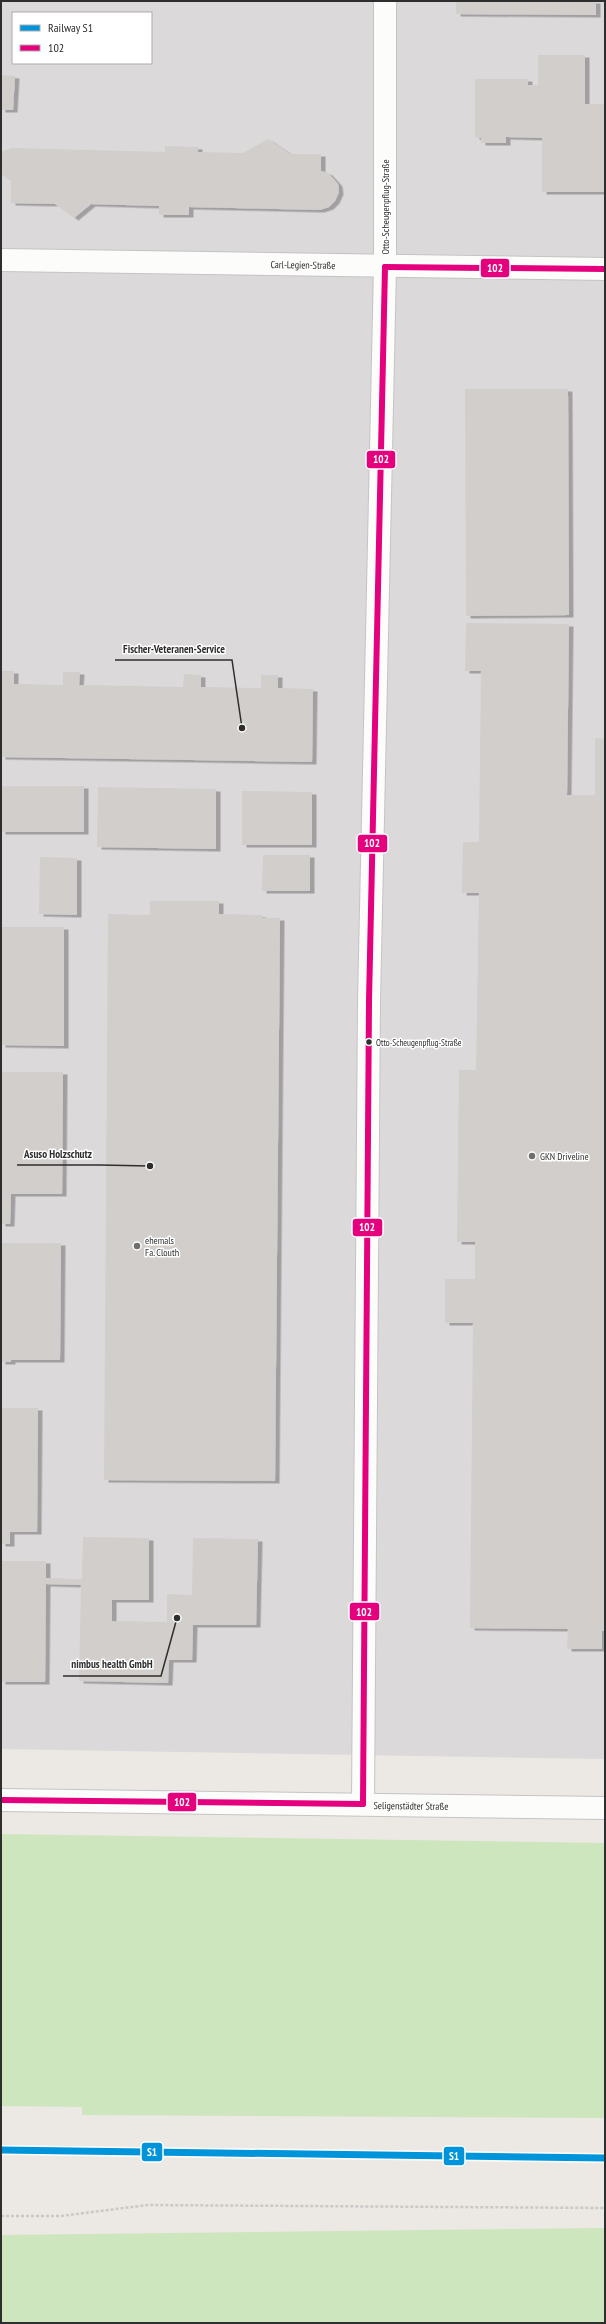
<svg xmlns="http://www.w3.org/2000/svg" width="606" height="2324" viewBox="0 0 606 2324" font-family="'PT Sans Narrow',sans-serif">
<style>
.industrial{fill:#dcd9db;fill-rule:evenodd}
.green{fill:#cee6be}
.building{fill:#d1cecb;filter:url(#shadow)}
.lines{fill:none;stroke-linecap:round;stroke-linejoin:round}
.minor-casing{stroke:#c5c4c5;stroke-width:24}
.tertiary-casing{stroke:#c5c4c5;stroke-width:24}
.path{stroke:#c9c9c8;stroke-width:2.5;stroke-dasharray:3 2;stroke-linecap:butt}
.minor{stroke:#fcfcfb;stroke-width:22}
.tertiary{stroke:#fcfcfb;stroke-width:22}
.bus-1-casing{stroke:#fff;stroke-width:9}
.bus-1{stroke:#e5007d;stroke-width:6}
.rail-1-casing{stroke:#fff;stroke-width:10}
.rail-1{stroke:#0095da;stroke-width:7}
.bus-dot{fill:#2e2e2e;stroke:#fff;stroke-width:1.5}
.poi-dot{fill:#706f6e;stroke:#fff;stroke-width:1.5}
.labels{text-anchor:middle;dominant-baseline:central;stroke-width:3;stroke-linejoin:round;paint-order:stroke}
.bus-label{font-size:9px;fill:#2e2e2e;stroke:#fff;text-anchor:start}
.street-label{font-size:10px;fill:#2e2e2e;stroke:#fff}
.poi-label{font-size:10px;fill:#2e2e2e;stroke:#fff;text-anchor:start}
.leader{fill:none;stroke:#2e2e2e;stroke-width:1.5}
.callout-dot{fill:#2e2e2e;stroke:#fff;stroke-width:1.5}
.callout-label{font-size:11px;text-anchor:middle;font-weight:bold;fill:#2e2e2e;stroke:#fff;stroke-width:3;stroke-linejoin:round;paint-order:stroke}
.line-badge{stroke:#fff;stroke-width:1.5}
.badge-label{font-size:11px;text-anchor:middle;font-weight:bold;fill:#fff}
</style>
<defs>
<filter id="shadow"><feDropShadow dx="4.5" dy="2.5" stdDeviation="0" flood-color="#0004"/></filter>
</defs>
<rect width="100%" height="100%" fill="#ece8e4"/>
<path class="industrial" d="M1 1H605V1759L1 1749ZM13 13H151V63H13Z"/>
<g class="green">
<path d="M1 1834 605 1843V2118L82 2115V2107L1 2106Z"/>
<path d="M605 2228V2323H1V2235Z"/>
</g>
<g class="building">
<path d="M456 1H596V15L456 14Z"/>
<path d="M538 55H585V104H605V192H542V138L506 137V143H481V138L475 137V79H528V85H538Z"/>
<path d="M1 75 15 76 13 110H1Z"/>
<path d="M268 139 290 154H321V171L328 173 338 184 339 192 335 201 329 207 320 210 189 207V215H159V206L91 204 74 218 55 204 11 203V180L1 174V152L12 148 165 152V146L198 147V152L243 153Z"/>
<path d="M465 389H568L569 615 466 616Z"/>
<path d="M466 623 569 624 567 795H595V738L605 739V1631H602V1649H567L568 1629 470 1628 473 1323H445V1279H475V1242H457L459 1070H476L479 893H462L463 842H479L481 671H465Z"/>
<path d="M1 671H14V684L63 685V672H80L79 685 183 687 184 674 201 675V687L261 688V675H278V688L313 689 312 762 1 757Z"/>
<rect x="1" y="786" width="83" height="46"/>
<path d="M98 787 216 789V849L97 847Z"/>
<path d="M242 791 312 792V845H242Z"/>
<path d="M263 855H310V891H262Z"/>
<path d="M40 857 77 858V915L39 914Z"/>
<path d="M150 901H219V914L262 915V918H280L275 1481 104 1480 108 914 150 915Z"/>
<path d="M1 927H64V1046L1 1045Z"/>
<path d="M1 1072H63L62 1194H11L10 1224H1Z"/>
<path d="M1 1243H61L60 1360H11V1362H1Z"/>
<path d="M1 1408H38L37 1532H10V1544H1Z"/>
<path d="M83 1537 149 1538V1600H112V1621L167 1622V1594L192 1595 193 1538 258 1539 256 1625H193L192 1660H169L168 1683 79 1681 81 1585 46 1584 45 1682H1V1561H46V1578L82 1579Z"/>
</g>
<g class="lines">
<g class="minor-casing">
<g id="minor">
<path id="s1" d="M1 260 605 269"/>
<path d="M363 1804 369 1001 385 267V1"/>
</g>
</g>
<g class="tertiary-casing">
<g id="tertiary">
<path id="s2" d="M1 1800 605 1808"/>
</g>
</g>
<path class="path" d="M1 2216H61L148 2205 605 2208"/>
<use href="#minor" class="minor"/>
<use href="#tertiary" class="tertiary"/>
<g class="bus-1-casing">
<g id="bus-1">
<path d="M385 267 605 269"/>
<path d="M1 1800 363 1804"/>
<path d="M363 1804 369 1001 385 267"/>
</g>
</g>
<use href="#bus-1" class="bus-1"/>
<g class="rail-1-casing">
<path id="rail-1" d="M1 2150 605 2158"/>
</g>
<use href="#rail-1" class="rail-1"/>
</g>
<circle class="bus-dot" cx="369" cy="1042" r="3.5"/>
<g class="poi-dot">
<circle cx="532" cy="1156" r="4"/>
<circle cx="137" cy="1246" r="4"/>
</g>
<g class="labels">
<g class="bus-label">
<text x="376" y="1042">Otto-Scheugenpflug-Straße</text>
</g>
<g class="street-label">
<text transform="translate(385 207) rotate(-90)">Otto-Scheugenpflug-Straße</text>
<text stroke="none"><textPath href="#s1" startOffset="302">Carl-Legien-Straße</textPath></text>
<text stroke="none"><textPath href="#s2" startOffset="410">Seligenstädter Straße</textPath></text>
</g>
<g class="poi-label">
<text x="540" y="1156">GKN Driveline</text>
<text x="145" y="1240">ehemals<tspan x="145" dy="12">Fa. Clouth</tspan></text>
</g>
</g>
<path class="leader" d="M242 728L232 660H115M150 1166L100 1165H17M177 1618L161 1676H63"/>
<g class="callout-dot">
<circle cx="242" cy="728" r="4"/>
<circle cx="150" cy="1166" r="4"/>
<circle cx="177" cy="1618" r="4"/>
</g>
<g class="callout-label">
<text x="174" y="653">Fischer-Veteranen-Service</text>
<text x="58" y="1158">Asuso Holzschutz</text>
<text x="112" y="1668">nimbus health GmbH</text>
</g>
<g class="line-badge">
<rect x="480" y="258" width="30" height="20" rx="4" fill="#e5007d"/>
<rect x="366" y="450" width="30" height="19" rx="4" fill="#e5007d"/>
<rect x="357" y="834" width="31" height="19" rx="4" fill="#e5007d"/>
<rect x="352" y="1218" width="31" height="19" rx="4" fill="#e5007d"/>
<rect x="349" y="1602" width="31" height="19" rx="4" fill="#e5007d"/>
<rect x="167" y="1792" width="30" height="20" rx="4" fill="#e5007d"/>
<rect x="141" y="2142" width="22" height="20" rx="4" fill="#0095da"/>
<rect x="443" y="2146" width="22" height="20" rx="4" fill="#0095da"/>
</g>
<g class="badge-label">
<text x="495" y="272">102</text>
<text x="381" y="463">102</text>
<text x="372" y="847">102</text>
<text x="367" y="1231">102</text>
<text x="364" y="1616">102</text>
<text x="182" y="1806">102</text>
<text x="152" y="2156">S1</text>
<text x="454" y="2160">S1</text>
</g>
<rect width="606" height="2324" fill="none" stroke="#2e2e2e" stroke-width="4"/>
<rect x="12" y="12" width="140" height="52" fill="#ffffff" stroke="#ababab"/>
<rect x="20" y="25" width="20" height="6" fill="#0095da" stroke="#ababab"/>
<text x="48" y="32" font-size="12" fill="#2e2e2e">Railway S1</text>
<rect x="20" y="45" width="20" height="6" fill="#e5007d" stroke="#ababab"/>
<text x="48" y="52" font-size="12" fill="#2e2e2e">102</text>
</svg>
